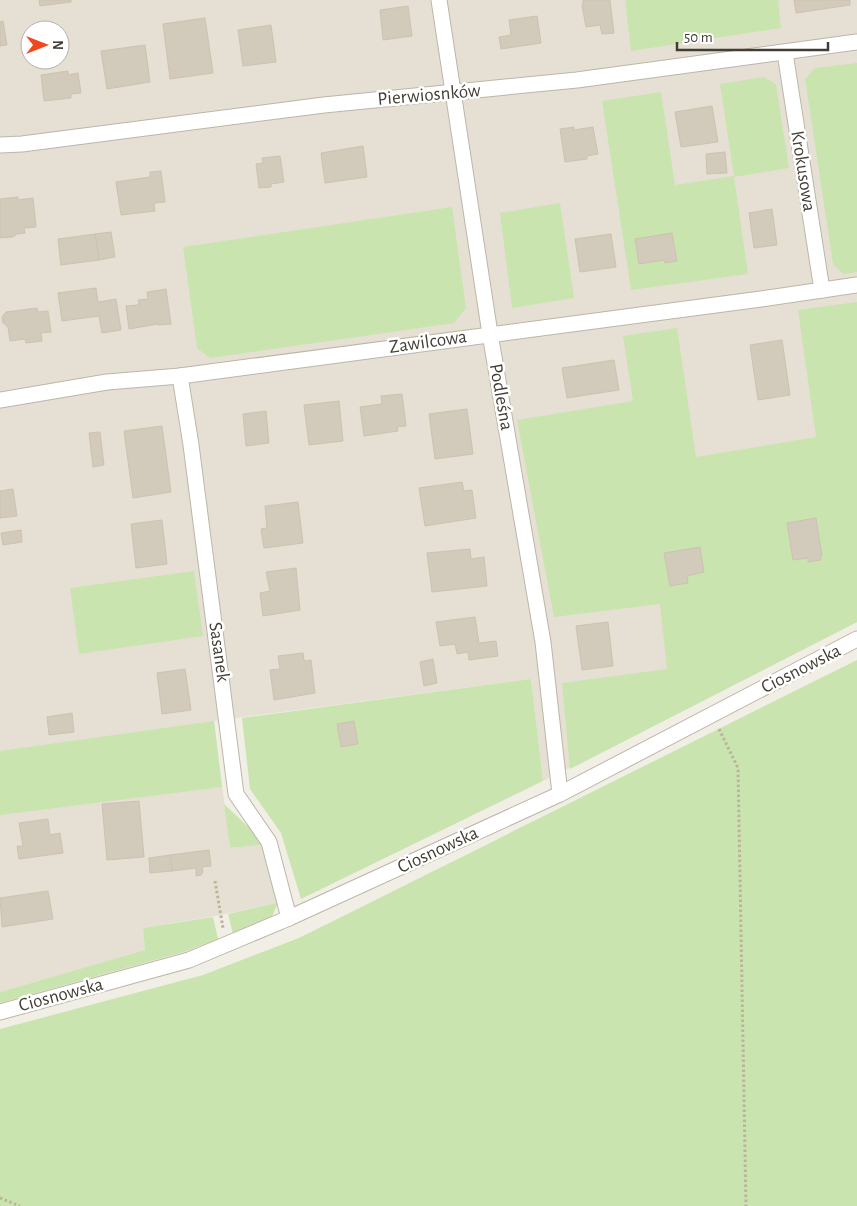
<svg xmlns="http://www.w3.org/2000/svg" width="857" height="1206" viewBox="0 0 857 1206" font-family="'Alegreya Sans',sans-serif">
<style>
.residential{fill:#e5e0d3;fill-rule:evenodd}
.green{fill:#cae4af}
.building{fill:#d2cabb;stroke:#cdc2ae}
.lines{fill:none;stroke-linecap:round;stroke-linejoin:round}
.minor-casing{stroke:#bcb6a8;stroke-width:17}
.path{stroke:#bdb29a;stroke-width:3;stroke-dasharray:2.5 2.5;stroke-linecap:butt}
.minor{stroke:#fff;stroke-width:15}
.labels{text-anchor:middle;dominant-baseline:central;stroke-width:5;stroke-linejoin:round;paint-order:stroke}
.street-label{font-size:19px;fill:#433e35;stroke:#fff}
</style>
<rect width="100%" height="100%" fill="#f1eee5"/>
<path class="residential" d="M0 0H857V622L543 781 531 679 214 721 230 848 261 845 276 903 221 915 143 928 145 950 0 992ZM30 30H60V60H30Z"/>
<g class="green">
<path d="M625 0H778L781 28 631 51Z"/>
<path d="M857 63V272L843 274 833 264 805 79 815 68Z"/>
<path d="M764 77 776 84 789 168 734 177 748 274 631 290 602 101 661 92 675 185 734 176 720 84Z"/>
<path d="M560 203 574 298 512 308 500 213Z"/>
<path d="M452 207 466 308 454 323 210 358 197 348 183 247Z"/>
<path d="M857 302V622L570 769 562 683 667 669 660 604 554 617 517 420 633 401 623 336 677 328 696 457 816 437 798 310Z"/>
<path d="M194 571 203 636 79 654 70 588Z"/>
<path d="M857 660V1206H0V1029L203 975 299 938Z"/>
<path d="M531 679 543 781 301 899 281 833 250 789 242 718Z"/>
<path d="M214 721 222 787 0 815V751Z"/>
<path d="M224 804 259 837 266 848 278 894 277 905 272 917 233 934 228 914 276 903 261 845 230 848Z"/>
<path d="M213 917 218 939 187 951 0 1003V992L145 950 143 928Z"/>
</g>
<g class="building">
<path d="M39 0H71V2L40 6Z"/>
<path d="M583 0H610L614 33 602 34 600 25 586 27 582 5H583Z"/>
<path d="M794 0H850V5L796 13Z"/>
<path d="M408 6 412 36 383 40 380 10Z"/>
<path d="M537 16 541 43 501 49 499 37 511 35 509 20Z"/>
<path d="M205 18 213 73 170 79 163 24Z"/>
<path d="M3 21 7 45 0 46V22Z"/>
<path d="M271 25 276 62 243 66 238 30Z"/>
<path d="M145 45 150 82 107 89 101 51Z"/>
<path d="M68 71V75L78 73 81 93 71 94V98L44 101 41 75Z"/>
<path d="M712 106 718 142 681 147 675 112Z"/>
<path d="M574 127V130L593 127 598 154 587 156V159L565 162 560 129Z"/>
<path d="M363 146 367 177 325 183 321 153Z"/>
<path d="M725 152 727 173 707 174 706 154Z"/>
<path d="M280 156 284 182 271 184V187L259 188 256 164 263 163 262 158Z"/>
<path d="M161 171 165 202 154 203 155 211 121 215 116 182 150 177V172Z"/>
<path d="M18 197V200L33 198 36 227 24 228 25 233 17 234 13 237 0 238V199Z"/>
<path d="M772 209 777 245 754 248 749 213Z"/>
<path d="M111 232 115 257 99 260 95 234Z"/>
<path d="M672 233 677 261 665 263 664 260 639 264 635 239Z"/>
<path d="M95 234 99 260 61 265 58 239Z"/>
<path d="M611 234 616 267 580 272 575 239Z"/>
<path d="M96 288 98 302 116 299 121 330 102 333 99 316 62 321 58 293Z"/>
<path d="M166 289 171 324 158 325V324L129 329 126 306 139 305 138 300 148 299 147 292Z"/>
<path d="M37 308 38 312 48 311 51 332 41 333 42 341 26 343 25 339 10 341 8 327 3 323 2 317 6 312Z"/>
<path d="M782 340 790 395 758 400 750 345Z"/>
<path d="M614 360 619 390 567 398 562 368Z"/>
<path d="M402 394 406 426 397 427 398 431 364 436 360 407 382 404 381 396Z"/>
<path d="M339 401 343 441 309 445 304 405Z"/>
<path d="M467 409 473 454 435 459 429 414Z"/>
<path d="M266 411 269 443 246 446 243 414Z"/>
<path d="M162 426 171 492 133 498 124 431Z"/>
<path d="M100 432 104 465 93 467 89 433Z"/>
<path d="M462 482 464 491 472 490 476 518 425 526 419 488Z"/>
<path d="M13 489 17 516 0 518V491Z"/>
<path d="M298 502 303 543 264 548 261 529 267 528 265 506Z"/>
<path d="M816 518 822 556H820L821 560 808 562V558L793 560 787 523Z"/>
<path d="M162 520 167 564 136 568 131 524Z"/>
<path d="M21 530 22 542 3 545 1 533Z"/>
<path d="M700 547 704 572 687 576 688 583 670 586 664 553Z"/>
<path d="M470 549 471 559 484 557 487 586 432 592 427 553Z"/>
<path d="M296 568 300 610 263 616 260 593 270 591 266 572Z"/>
<path d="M475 617 479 643 496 641 498 656 469 660 468 652 457 654 455 644 440 646 436 622Z"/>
<path d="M608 622 613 666 582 670 576 626Z"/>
<path d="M303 653 304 661 311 660 315 693 274 700 270 670 280 669 278 656Z"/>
<path d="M433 659 437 683 424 686 420 662Z"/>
<path d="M185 669 191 710 162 714 157 673Z"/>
<path d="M72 713 74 732 49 735 47 717Z"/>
<path d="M354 721 358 744 341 747 337 724Z"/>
<path d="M139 801 144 857 107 860 102 804Z"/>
<path d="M48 819 50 835 60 833 63 853 19 859 17 846H23L19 823Z"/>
<path d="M209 850 211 866 202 867 203 872 201 875 196 876V868L172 871 170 855Z"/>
<path d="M170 855 172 871 150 873 149 858Z"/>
<path d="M48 891 53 919 2 927 0 898Z"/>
</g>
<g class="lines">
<g class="minor-casing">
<g id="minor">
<path d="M439 0 490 334 543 642 560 794"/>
<path d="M785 53 822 290"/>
<path d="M0 145 22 144 324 105 577 80 857 42"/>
<path d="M180 376 191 445 236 794 269 842 289 918"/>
<path d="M0 400 107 382 180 376 761 299 857 285"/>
<path d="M0 1012 189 960 289 918 560 794 857 639"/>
</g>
</g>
<g class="path">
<path d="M719 729 738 768 746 1206"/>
<path d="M215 881 223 928"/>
<path d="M0 1198 20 1206"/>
</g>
<use href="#minor" class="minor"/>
</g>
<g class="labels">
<g class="street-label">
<text transform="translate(429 95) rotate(-5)">Pierwiosnków</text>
<text transform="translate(803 171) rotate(81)">Krokusowa</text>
<text transform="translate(428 342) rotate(-8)">Zawilcowa</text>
<text transform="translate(501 397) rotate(80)">Podleśna</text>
<text transform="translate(219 652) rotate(82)">Sasanek</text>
<text transform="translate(801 669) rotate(-27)">Ciosnowska</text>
<text transform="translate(438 850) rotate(-25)">Ciosnowska</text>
<text transform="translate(61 995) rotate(-15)">Ciosnowska</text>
</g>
</g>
<g transform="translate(45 45) rotate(90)"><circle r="24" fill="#ffffff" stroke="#b4b2ae"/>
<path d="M0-4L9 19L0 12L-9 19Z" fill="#f0471d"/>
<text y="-8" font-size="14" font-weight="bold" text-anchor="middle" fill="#433e35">N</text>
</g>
<path d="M677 42v8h151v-8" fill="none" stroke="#433e35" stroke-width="2.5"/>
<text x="684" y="42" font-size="15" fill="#433e35" stroke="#ffffff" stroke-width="4" paint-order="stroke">50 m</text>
</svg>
